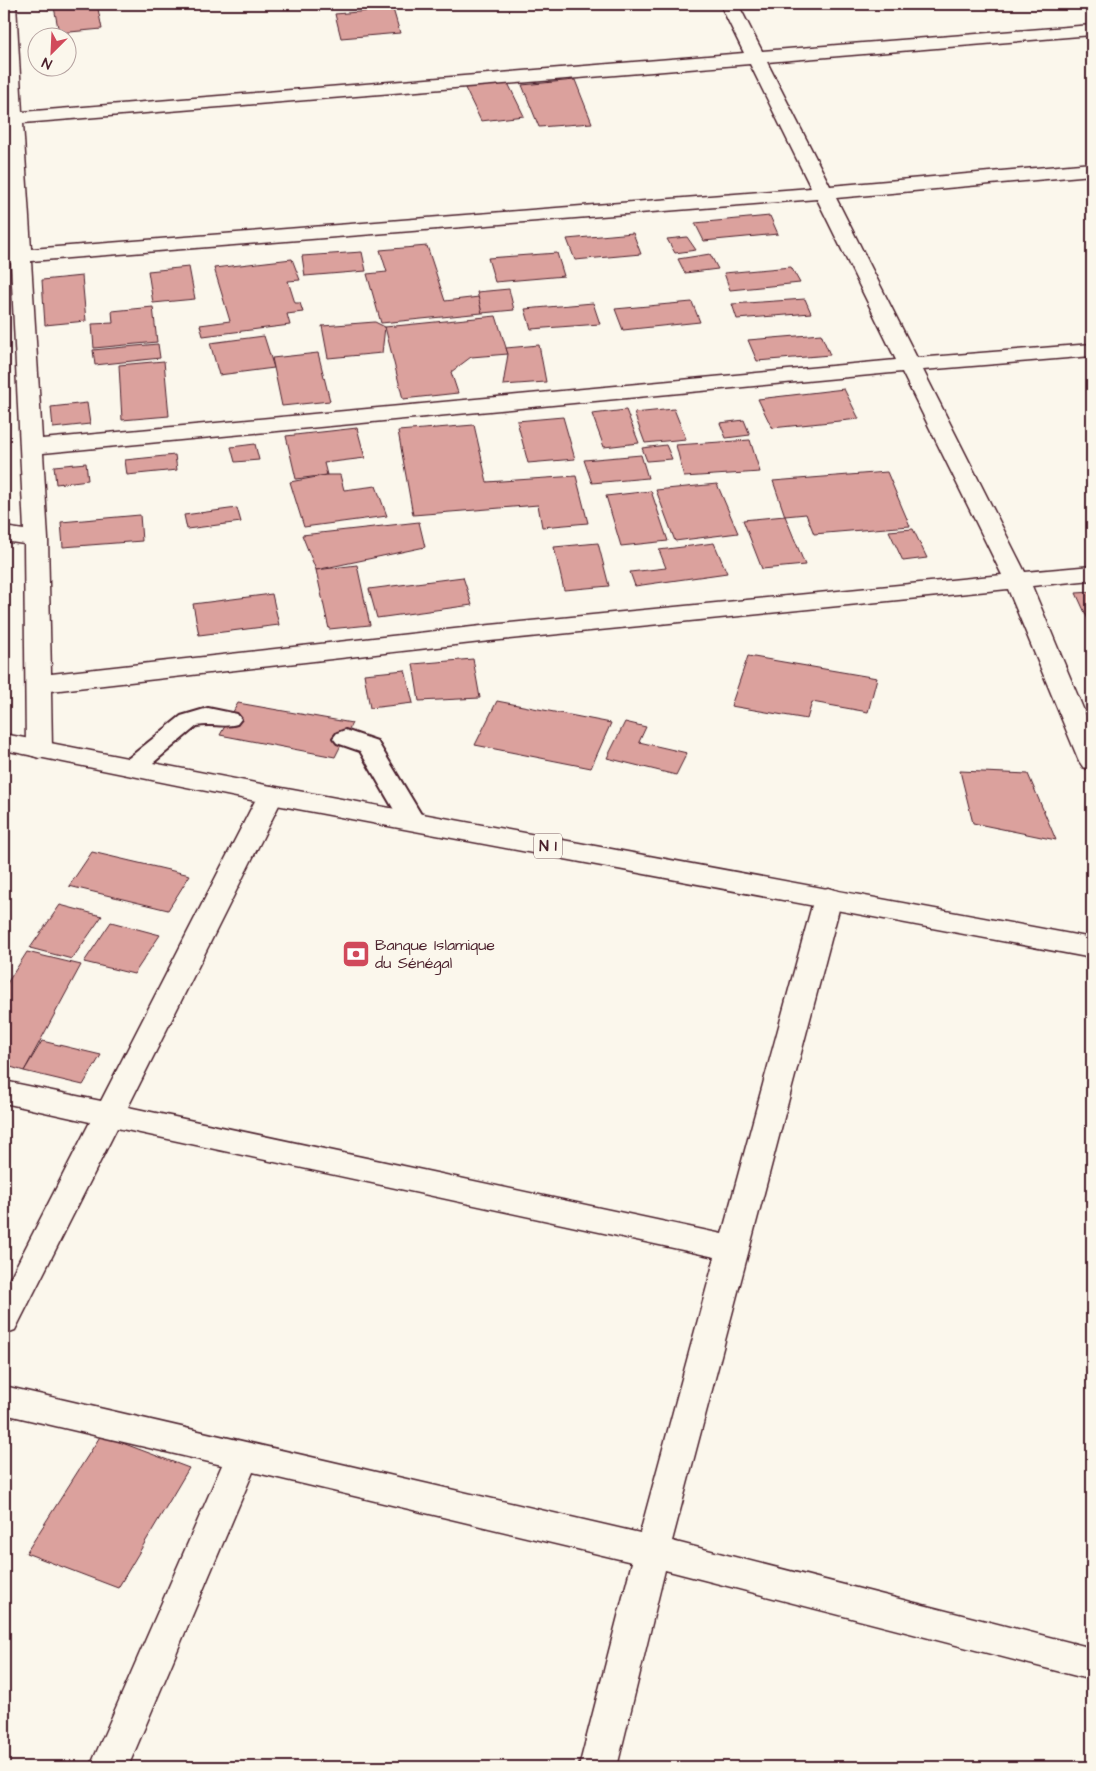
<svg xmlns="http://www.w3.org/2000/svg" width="1096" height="1771" viewBox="0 0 1096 1771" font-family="'Architects Daughter',sans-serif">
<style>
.building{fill:#dba19d;stroke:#4a1f2b}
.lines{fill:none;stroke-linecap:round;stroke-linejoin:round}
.lane-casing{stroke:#4a1f2b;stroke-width:4}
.street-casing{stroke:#4a1f2b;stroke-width:3}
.highway-casing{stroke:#4a1f2b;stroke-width:3}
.lane{fill:#fbf7ec;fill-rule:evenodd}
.street{fill:#fbf7ec;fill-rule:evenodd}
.highway{fill:#fbf7ec;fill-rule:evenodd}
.labels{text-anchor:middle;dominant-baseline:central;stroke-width:4;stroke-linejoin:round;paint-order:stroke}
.shield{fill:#fbf7ec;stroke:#7f6065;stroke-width:1}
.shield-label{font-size:15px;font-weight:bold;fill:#4a1f2b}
.poi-label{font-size:16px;fill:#4a1f2b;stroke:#fbf7ec;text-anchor:start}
</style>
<rect width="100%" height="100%" fill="#fbf7ec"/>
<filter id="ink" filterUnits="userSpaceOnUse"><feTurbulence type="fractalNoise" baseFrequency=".02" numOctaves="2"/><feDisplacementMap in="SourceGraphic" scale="10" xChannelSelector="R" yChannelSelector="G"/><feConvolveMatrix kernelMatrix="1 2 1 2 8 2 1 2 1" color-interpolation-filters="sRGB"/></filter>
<g filter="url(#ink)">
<g class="building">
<path d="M97 4 102 29 59 33 54 7Z"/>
<path d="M393 9 400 33 341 38 335 14Z"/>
<path d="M506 79 524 116 481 121 463 84Z"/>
<path d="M575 80 592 123 539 127 522 85Z"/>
<path d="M770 216 778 234 704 241 695 223Z"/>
<path d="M633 233 641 254 575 260 567 239Z"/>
<path d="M687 237 696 250 675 253 667 239Z"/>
<path d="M427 246 445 301 479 297 482 313 381 323 367 274 387 272 380 250Z"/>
<path d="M362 252 366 271 305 276 302 256Z"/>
<path d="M557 253 564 276 495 282 488 258Z"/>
<path d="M710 254 718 269 685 273 678 259Z"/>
<path d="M292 259 300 280 288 281 295 303H300L303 312 287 314 290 325 203 336 200 325 230 321 214 268Z"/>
<path d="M189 267 195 299 153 303 148 271Z"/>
<path d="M791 267 800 283 730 290 724 273Z"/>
<path d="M82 276 86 321 45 325 42 280Z"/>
<path d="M509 289 514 310 482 313 477 292Z"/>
<path d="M805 299 811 313 737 319 732 304Z"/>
<path d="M692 302 700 322 623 330 615 309Z"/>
<path d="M593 303 600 324 531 329 525 309Z"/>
<path d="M153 307 157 342 94 348 92 324 113 323 112 311Z"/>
<path d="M496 316 508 354 471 357 451 372 458 393 403 399 385 327Z"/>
<path d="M375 322 385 327 382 353 328 358 322 326Z"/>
<path d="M821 334 830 355 757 361 748 340Z"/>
<path d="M264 336 274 368 219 375 210 343Z"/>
<path d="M158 344 160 358 95 365 93 350Z"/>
<path d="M539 345 546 382 503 385 508 354 506 348Z"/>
<path d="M318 353 330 401 282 406 272 358Z"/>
<path d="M164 361 169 416 122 420 119 365Z"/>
<path d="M844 389 859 419 772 428 758 399Z"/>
<path d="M87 403 90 424 53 428 51 407Z"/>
<path d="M674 409 686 439 645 443 634 413Z"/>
<path d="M626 410 639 443 604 447 592 414Z"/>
<path d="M563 417 575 459 528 463 517 421Z"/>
<path d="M744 420 750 435 726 438 720 423Z"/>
<path d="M474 425 487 482 576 476 588 523 542 527 538 505 413 515 398 431Z"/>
<path d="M357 428 365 458 324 463 327 475 296 479 286 436Z"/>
<path d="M750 440 760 472 684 477 676 445Z"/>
<path d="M255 444 259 460 235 462 231 447Z"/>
<path d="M666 445 672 459 647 461 642 448Z"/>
<path d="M175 455 177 470 127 475 125 460Z"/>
<path d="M641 455 648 478 592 483 584 460Z"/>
<path d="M86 463 88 480 56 484 54 466Z"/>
<path d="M887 472 910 526 814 534 806 514 785 516 773 481Z"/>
<path d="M327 475H340L344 490 376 486 387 516 304 527 290 482Z"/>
<path d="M717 484 738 533 675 541 656 490Z"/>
<path d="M651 491 668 541 621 546 606 496Z"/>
<path d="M237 508 241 522 187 529 184 515Z"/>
<path d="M140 515 142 541 63 547 61 522Z"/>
<path d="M785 516 805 565 762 569 743 520Z"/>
<path d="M419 522 425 547 316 570 302 535Z"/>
<path d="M913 529 927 558 903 561 889 531Z"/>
<path d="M598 543 609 586 564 590 554 547Z"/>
<path d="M714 543 727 573 635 586 630 572 666 568 659 550Z"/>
<path d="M357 565 370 625 329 629 316 570Z"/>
<path d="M463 577 472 605 377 618 369 589Z"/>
<path d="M1092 592V628L1076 593Z"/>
<path d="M272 594 279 625 199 635 193 604Z"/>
<path d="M748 656 877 678 868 712 812 702 807 719 731 706Z"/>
<path d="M473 659 480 698 419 701 413 664Z"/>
<path d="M405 670 413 703 370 708 364 674Z"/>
<path d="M497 701 611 723 591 768 475 745Z"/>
<path d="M238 703 352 723 335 757 220 735Z"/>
<path d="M625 722 646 727 639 742 687 753 676 775 607 758Z"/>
<path d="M960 771 1028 774 1056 840 973 823Z"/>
<path d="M92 852 190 875 168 910 69 886Z"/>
<path d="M60 905 102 916 72 959 30 948Z"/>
<path d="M111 922 160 935 134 974 84 962Z"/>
<path d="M27 952 81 965 24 1071 4 1065V988Z"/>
<path d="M42 1041 101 1055 83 1085 24 1071Z"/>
<path d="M101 1435 189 1468 118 1588 26 1553Z"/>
</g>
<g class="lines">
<g class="lane-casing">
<g id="lane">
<path d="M208 708 237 714 241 719 237 724C224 728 211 723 197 726L141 773 133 775 125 773 121 767 125 761 181 716Z"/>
<path d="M345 730 377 741 425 821 422 827 413 829 404 827 360 751 337 743 333 738 337 733Z"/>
</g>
</g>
<g class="street-casing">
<g id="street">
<path d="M4 4H16L22 112 744 53 720 4H738L762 51 1092 25V35L767 62 830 186 1092 163V175L836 198 917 358 1092 344V356L923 370 1025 572 1092 566V580L1032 586 1092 730V770L1083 767 1079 761 1008 589 490 641 51 691 52 749 48 755 39 758 30 755 26 749 24 544 4 541V527L24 530 11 263H4V251L10 250 4 125ZM750 64 811 188 31 249 23 123ZM817 199 896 360 42 439 31 261ZM902 372 1002 575 490 625 51 674 48 539 43 453Z"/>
<path d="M271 786 280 789 284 795 128 1107 722 1234 814 898 818 891 828 888 838 891 842 898 672 1541 1092 1648V1680L665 1570 617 1767H579L632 1562 253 1472 128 1767H90L222 1465 4 1414V1386L640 1533 715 1257 117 1128 15 1330 4 1334V1290L90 1122 4 1103V1081L101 1101 258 795 262 789Z"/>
</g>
</g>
<g class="highway-casing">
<path id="highway" d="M4 734 271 786 1092 938V958L271 804 4 750Z"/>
</g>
<use href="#lane" class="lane"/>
<use href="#street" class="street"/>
<use href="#highway" class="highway"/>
</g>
</g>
<defs>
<g id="bank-square" transform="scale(1.4375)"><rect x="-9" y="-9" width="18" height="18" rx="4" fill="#d1495b" stroke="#fbf7ec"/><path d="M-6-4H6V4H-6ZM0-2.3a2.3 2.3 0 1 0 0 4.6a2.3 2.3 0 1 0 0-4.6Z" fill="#fff"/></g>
</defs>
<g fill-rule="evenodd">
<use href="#bank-square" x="356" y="954"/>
</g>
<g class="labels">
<rect class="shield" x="534" y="833.5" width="28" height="25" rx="4"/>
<g class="shield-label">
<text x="548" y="846">N 1</text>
</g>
<g class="poi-label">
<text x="375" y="945">Banque Islamique<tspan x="375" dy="18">du Sénégal</tspan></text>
</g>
</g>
<rect width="1096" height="1771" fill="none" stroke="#fbf7ec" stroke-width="20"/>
<rect x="10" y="10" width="1076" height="1751" fill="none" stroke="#4a1f2b" stroke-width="2" filter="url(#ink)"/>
<g transform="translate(52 52) rotate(204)"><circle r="24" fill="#fbf7ec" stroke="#b4a19f"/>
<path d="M0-4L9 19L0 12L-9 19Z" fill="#d1495b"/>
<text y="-8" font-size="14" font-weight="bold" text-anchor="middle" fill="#4a1f2b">N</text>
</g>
</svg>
